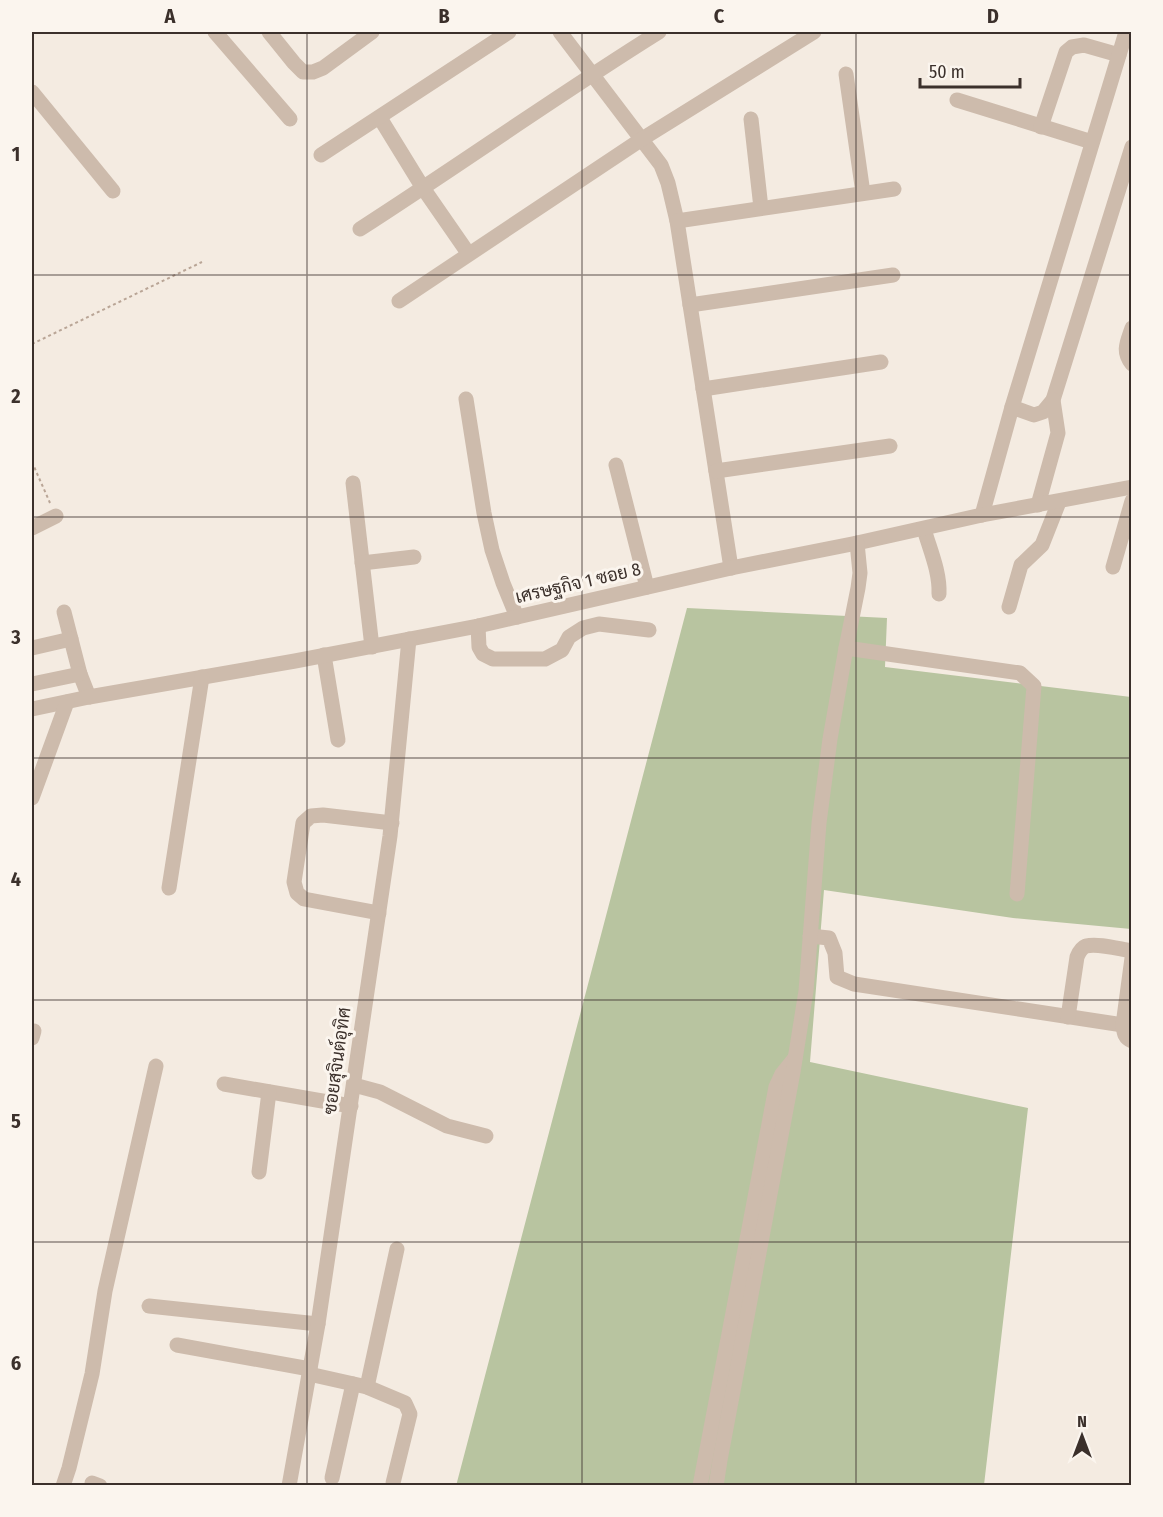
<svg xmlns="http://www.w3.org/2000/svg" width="1163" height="1517" viewBox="0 0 1163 1517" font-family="'Fira Sans Condensed',Sarabun,sans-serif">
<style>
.green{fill:#b8c4a0}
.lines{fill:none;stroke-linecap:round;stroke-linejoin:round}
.path{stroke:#b9a596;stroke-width:2;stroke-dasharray:3 3;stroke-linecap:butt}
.minor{stroke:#cdbbac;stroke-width:15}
.grid{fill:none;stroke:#3b302b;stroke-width:1.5;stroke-opacity:0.55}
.labels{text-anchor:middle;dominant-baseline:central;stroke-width:6;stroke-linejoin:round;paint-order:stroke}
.street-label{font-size:18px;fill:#3b302b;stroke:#fbf5ee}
.neatline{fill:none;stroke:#3b302b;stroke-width:2}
.grid-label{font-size:20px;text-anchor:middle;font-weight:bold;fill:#3b302b}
</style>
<rect width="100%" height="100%" fill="#f4ebe1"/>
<path class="green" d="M687 608 887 618 885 667 1131 697V929L1013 918 824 890 810 1062 1028 1108 984 1485 456 1486Z"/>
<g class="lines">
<g class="path">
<path d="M32 344 202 262"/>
<path d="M32 462 50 503"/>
</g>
<g class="minor">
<path d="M215 32 290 119"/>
<path d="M269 32 294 63 303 72H313L323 68 372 32"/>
<path d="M560 32 661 165 668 183 677 221 731 568"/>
<path d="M846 74 863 193"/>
<path d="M32 92 113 191"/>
<path d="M957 100 1092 142"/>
<path d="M380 118 423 188 468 253"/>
<path d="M751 119 761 208"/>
<path d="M1041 127 1066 52 1072 47 1084 45 1119 55"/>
<path d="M321 155 509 32"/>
<path d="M677 221 894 189"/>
<path d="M360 229C461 164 558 95 659 32"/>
<path d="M399 301 642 139 814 32"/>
<path d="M690 305 893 275"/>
<path d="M1132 328C1127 343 1122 351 1132 364"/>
<path d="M703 389 881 362"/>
<path d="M466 399 484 513 492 550 503 583 517 617"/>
<path d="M1012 407 1034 415 1043 412 1053 400 1132 147"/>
<path d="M616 465 647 587"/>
<path d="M716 471 890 446"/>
<path d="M353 483 372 647"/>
<path d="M1038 505 1058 433 1053 400"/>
<path d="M982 515 1012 407 1126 32"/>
<path d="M32 528 56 516"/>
<path d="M924 529C930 550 940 572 939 594"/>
<path d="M362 563 414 557"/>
<path d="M1113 567 1132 501"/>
<path d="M1009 607 1021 565 1042 545 1059 502"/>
<path d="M64 612 80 674 89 697"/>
<path d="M478 626 479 647 483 654 493 659H545L562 650 569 637 583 628 599 624 649 630"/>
<path d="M32 648 71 639"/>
<path d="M846 648 1020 673 1034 686 1017 894"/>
<path d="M324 655 338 740"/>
<path d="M32 684 80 674"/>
<path d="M32 709 89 697 295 661 478 626 731 568 857 543 982 515 1132 487"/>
<path d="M32 798 67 702"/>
<path d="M169 888 202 677"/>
<path d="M379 913 304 899 297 893 294 882 303 823 311 816 323 815 392 823"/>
<path d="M810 936 829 938 835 953 837 977 854 984 1123 1025"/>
<path d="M1132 958 1123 1025C1124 1032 1124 1038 1132 1041"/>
<path d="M1068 1017 1077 957C1079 952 1081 948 1086 946 1098 943 1119 949 1132 951"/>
<path d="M32 1038 34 1031"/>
<path d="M224 1084 351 1106"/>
<path d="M354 1085 380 1092 447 1126 486 1136"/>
<path d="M259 1172 269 1092"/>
<path d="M149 1306 318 1324"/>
<path d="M177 1345 310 1369"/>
<path d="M309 1374 367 1387 405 1403 410 1414 393 1483"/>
<path d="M367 1387 397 1249"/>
<path d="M332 1478 353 1384"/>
<path d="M92 1483 100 1486"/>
<path d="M63 1486 69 1468 92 1374 105 1291 156 1066"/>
<path d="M289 1486 318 1324 390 836 409 639"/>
<path d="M700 1486 776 1087 782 1074 795 1058"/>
<path d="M716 1486 720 1460 793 1072 806 991 819 823 830 739 846 648 858 588 860 573 857 543"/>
</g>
</g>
<path class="grid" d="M307 32V1486M582 32V1486M856 32V1486M32 275H1132M32 517H1132M32 758H1132M32 1000H1132M32 1242H1132"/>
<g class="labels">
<g class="street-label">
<text transform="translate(578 583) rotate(-13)">เศรษฐกิจ 1 ซอย 8</text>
<text transform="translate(337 1061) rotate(-82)">ซอยสุจินต์อุทิศ</text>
</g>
</g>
<rect width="1163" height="1517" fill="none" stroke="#fbf5ee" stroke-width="66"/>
<g transform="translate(1082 1436)" stroke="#fbf5ee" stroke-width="4.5" paint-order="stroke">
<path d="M0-4.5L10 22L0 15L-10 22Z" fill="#3b302b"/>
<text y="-9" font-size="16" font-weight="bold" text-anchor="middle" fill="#3b302b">N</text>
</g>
<path d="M920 78v9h100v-9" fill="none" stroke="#3b302b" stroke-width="3"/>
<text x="929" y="78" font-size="18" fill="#3b302b" stroke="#fbf5ee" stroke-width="4.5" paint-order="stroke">50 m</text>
<rect x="33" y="33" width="1097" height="1451" class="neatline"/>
<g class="grid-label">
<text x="170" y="23">A</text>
<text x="444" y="23">B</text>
<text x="719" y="23">C</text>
<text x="993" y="23">D</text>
<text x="16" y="161">1</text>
<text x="16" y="403">2</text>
<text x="16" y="644">3</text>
<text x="16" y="886">4</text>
<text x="16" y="1128">5</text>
<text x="16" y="1370">6</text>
</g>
</svg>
